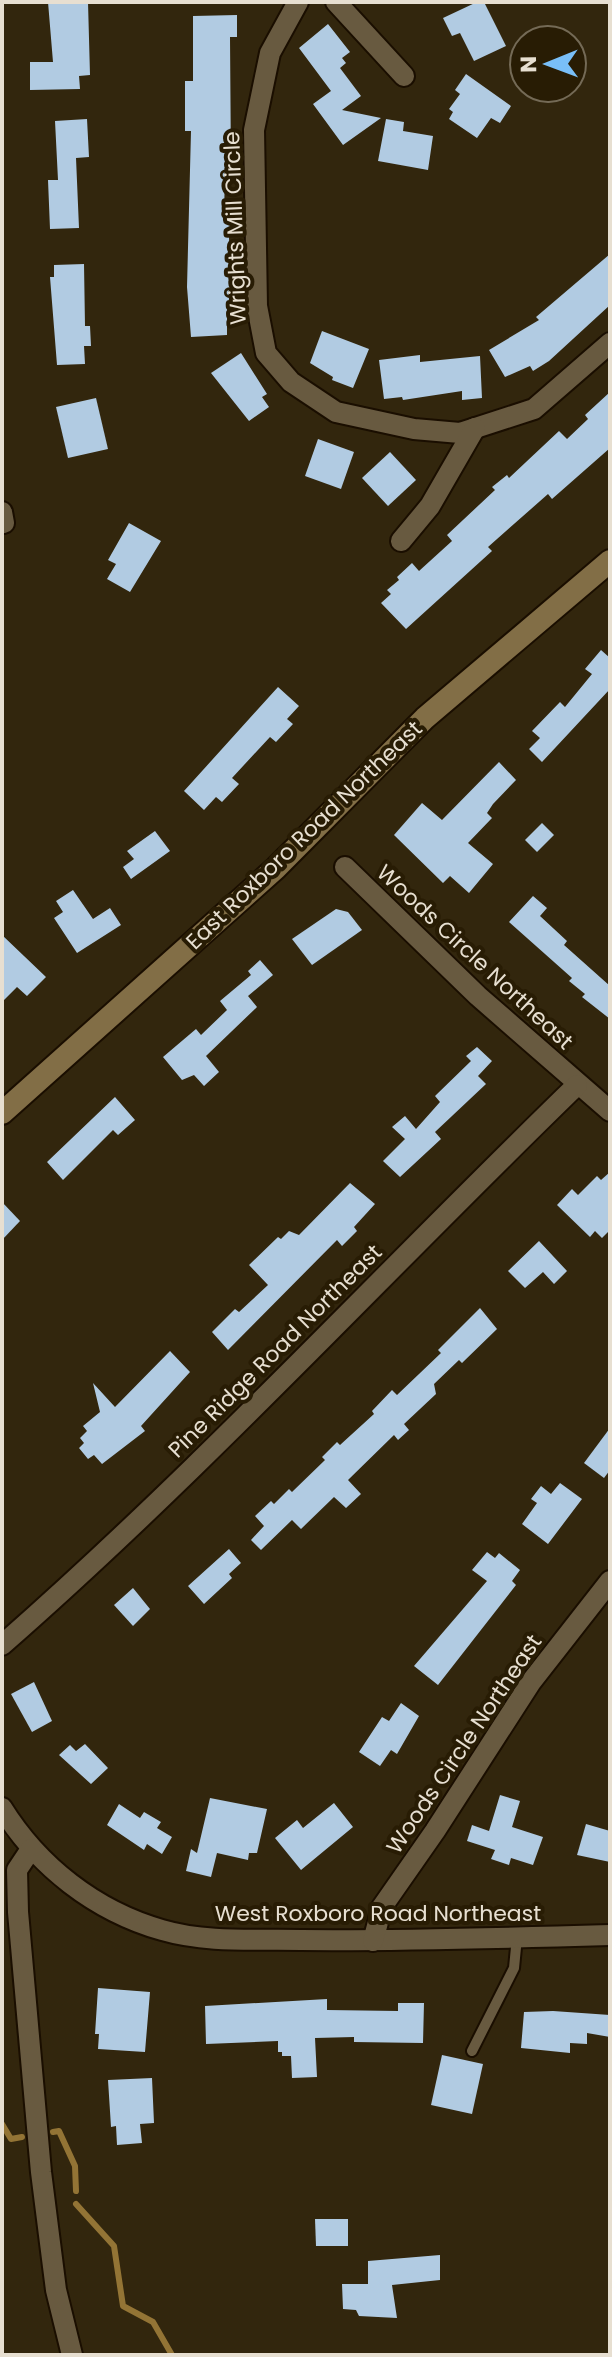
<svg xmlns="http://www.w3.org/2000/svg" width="612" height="2357" viewBox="0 0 612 2357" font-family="Poppins,sans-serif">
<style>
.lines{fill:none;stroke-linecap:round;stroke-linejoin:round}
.stream{stroke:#937435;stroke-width:6}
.building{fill:#b1cbe2}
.service-casing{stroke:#1a0e00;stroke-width:14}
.minor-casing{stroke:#1a0e00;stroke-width:24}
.secondary-casing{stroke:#1a0e00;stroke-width:26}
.service{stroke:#685a40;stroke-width:10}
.minor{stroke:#685a40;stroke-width:20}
.secondary{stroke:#826e46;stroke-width:22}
.labels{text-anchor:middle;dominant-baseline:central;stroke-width:8;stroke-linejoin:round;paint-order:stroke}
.street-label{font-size:22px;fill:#e7dfd1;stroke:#281c04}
</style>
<rect width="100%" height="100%" fill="#32260d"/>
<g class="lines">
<g class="stream">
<path d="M2 2124 11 2139 22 2137"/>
<path d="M53 2132 59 2131 75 2166 76 2191"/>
<path d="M76 2204 114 2246 123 2306 153 2322 172 2355"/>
</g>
</g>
<g class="building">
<path d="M48 2H88L90 75 79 76 80 89 30 90V62H53Z"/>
<path d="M477 2H484L506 46 474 61 460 33 452 36 443 18Z"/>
<path d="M237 15V37H230L231 170 225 169 224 217H232V237H229L231 305H227V335L191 337 187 287 191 131H185V81H193V16Z"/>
<path d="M328 24 350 52 342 58 346 63 340 68 361 96 342 110 381 118 343 145 313 104 331 91 299 48Z"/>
<path d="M466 74 511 106 500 123 491 118 477 138 449 119 453 112 449 109 460 94 455 90Z"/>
<path d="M87 119 89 157 76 158 79 228 50 229 48 180H58L55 121Z"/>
<path d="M386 119 404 122 403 131 433 136 428 170 378 161Z"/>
<path d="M610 254V305L549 361 533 371 530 366 505 377 489 350 539 320 536 317Z"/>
<path d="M84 264 85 326H90L91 346H84L85 364 57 365 50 277H54V265Z"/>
<path d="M322 331 369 349 353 388 332 380 333 377 310 363Z"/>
<path d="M241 353 267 394 262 397 269 407 249 421 211 373Z"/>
<path d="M420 355V362L480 356 482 398 462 400V391L403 400 402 397 384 399 379 360Z"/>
<path d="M610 392V448L552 499 548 494 488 547 492 551 406 629 381 603 391 594 387 590 399 580 397 577 412 563 419 571 452 541 447 535 495 490 492 487 507 475 509 478 559 431 567 439 588 419 585 415Z"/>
<path d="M96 398 108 449 68 458 56 407Z"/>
<path d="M318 439 354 452 341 489 305 476Z"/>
<path d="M390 452 416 480 388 506 362 478Z"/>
<path d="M129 523 161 541 130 592 107 579 116 564 108 560Z"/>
<path d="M601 650 610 658V689L542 762 529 749 540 738 532 731 560 702 565 707 592 674 585 669Z"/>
<path d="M278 687 299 706 287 719 293 724 276 742 270 737 244 765 232 778 239 784 222 802 216 797 204 810 184 791Z"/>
<path d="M499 762 516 780 493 804 487 813 492 818 468 843 493 864 469 893 450 876 443 883 394 835 422 803 442 820Z"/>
<path d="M542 823 554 835 537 852 525 840Z"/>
<path d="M155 831 170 851 131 879 123 867 134 859 127 851Z"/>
<path d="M73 890 93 919 110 908 121 925 77 953 54 918 63 912 56 901Z"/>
<path d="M533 896 547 908 540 916 567 941 564 945 610 986V1019L582 997 585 994 569 981 572 978 509 922Z"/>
<path d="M336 909 348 912 362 930 312 965 292 939Z"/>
<path d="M2 935 46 977 27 996 17 987 2 1002Z"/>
<path d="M260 960 273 975 248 996 257 1007 206 1056 219 1072 204 1086 194 1075 182 1080 163 1057 196 1029 201 1035 227 1010 220 1001 251 975 248 971Z"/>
<path d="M477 1047 492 1061 478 1076 486 1084 435 1132 441 1139 400 1177 383 1161 405 1139 392 1127 405 1116 416 1129 440 1102 435 1096 471 1061 466 1056Z"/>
<path d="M115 1097 135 1120 118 1135 113 1130 63 1180 47 1162Z"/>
<path d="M610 1172V1230L602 1238 595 1231 590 1237 557 1205 572 1189 578 1195 597 1176 601 1180Z"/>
<path d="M350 1183 375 1204 354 1227 357 1231 342 1246 337 1240 228 1350 212 1332 235 1309 239 1312 268 1285 249 1265 278 1237 281 1239 289 1231 299 1235Z"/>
<path d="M2 1202 20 1221 2 1240Z"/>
<path d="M539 1241 567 1271 554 1284 543 1272 525 1288 508 1271Z"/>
<path d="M480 1308 497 1329 462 1363 459 1360 434 1384 436 1394 404 1424 409 1430 398 1440 394 1435 348 1480 361 1494 346 1508 334 1497 301 1529 292 1520 261 1550 251 1540 264 1526 255 1516 271 1501 274 1504 289 1489 292 1492 325 1460 322 1457 337 1442 340 1445 374 1414 372 1411 392 1390 397 1395 441 1353 438 1350Z"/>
<path d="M170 1351 190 1372 141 1426 145 1431 102 1464 94 1455 88 1459 79 1448 84 1443 80 1438 87 1431 83 1426 100 1412 93 1383 115 1407Z"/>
<path d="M610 1428V1470L604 1478 584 1463Z"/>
<path d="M560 1483 582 1499 548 1544 522 1524 537 1503 531 1499 541 1486 551 1494Z"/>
<path d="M229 1549 241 1563 229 1574 232 1578 204 1604 188 1586Z"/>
<path d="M487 1552 495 1558 499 1553 520 1570 512 1581 516 1585 438 1685 414 1666 487 1581 472 1570Z"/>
<path d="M133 1588 150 1609 133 1626 114 1605Z"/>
<path d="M34 1682 52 1721 32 1732 11 1694Z"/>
<path d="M401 1703 419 1716 397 1754 391 1750 380 1766 359 1752 382 1717 389 1721Z"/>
<path d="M85 1744 108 1768 91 1784 59 1755 70 1745 76 1751Z"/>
<path d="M500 1795 520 1801 512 1827 543 1837 533 1865 511 1858 509 1865 491 1859 495 1850 467 1841 472 1825 489 1831Z"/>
<path d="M210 1798 267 1809 257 1853H249L248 1860 217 1853 211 1877 186 1871 191 1849 197 1853Z"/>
<path d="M334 1803 353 1827 301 1870 275 1838 297 1820 303 1828Z"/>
<path d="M119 1804 140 1818 144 1812 161 1822 157 1828 172 1837 162 1854 147 1844 144 1850 107 1825Z"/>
<path d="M586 1824 610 1831V1862L577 1855Z"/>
<path d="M98 1988 150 1992 145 2052 98 2049 99 2034H95Z"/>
<path d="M327 1999V2010L398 2011V2003H424L423 2043 354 2042V2037L315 2038 317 2077 292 2078 291 2056H282V2052H278V2041L206 2044 205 2006Z"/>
<path d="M553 2011 610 2015V2037L587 2033V2044L570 2043V2053L521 2048 524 2012Z"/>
<path d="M442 2055 483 2064 472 2114 431 2105Z"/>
<path d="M152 2078 154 2123 140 2124 142 2143 117 2145 116 2126 111 2127 108 2080Z"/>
<path d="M315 2219H348V2246H316Z"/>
<path d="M440 2255V2280L392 2285 397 2318 359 2316 356 2310 343 2309 342 2284H368V2261Z"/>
</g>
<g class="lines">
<g class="service-casing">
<path id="service" d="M472 2051 514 1968 517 1937"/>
</g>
<g class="minor-casing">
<g id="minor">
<path d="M298 2 270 53 254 130 257 306 266 353 291 382 336 412 414 429 460 433 534 409 610 343"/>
<path d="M336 2 404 76"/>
<path d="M2 512 4 523"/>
<path d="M401 541 430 506 475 428"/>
<path d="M345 867 478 996 610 1111"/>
<path d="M2 1645C203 1469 385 1271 577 1085"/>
<path d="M2 1808C38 1866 95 1911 162 1930 206 1943 255 1939 301 1940 404 1941 507 1938 610 1935"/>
<path d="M31 1849 17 1870 18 1912 41 2172 56 2290 72 2355"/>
<path d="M373 1941 382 1907 435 1831 531 1682 610 1581"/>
</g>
</g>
<g class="secondary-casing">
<path id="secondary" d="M2 1113 276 868 425 718 610 561"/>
</g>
<use href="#service" class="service"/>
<use href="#minor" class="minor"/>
<use href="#secondary" class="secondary"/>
</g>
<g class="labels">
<g class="street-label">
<text transform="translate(235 228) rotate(-92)">Wrights Mill Circle</text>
<text transform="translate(304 835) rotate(-44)">East Roxboro Road Northeast</text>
<text transform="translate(475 957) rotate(43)">Woods Circle Northeast</text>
<text transform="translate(275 1351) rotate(-45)">Pine Ridge Road Northeast</text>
<text transform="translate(464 1744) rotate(-56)">Woods Circle Northeast</text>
<text x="378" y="1913">West Roxboro Road Northeast</text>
</g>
</g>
<rect width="612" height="2357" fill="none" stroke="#e7dfd1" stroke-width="8"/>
<g transform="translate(548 64) rotate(269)"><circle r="38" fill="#281c04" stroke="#746a56" stroke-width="2"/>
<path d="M0-6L14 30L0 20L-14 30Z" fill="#79bff8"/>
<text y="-12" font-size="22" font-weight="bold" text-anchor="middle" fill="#e7dfd1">N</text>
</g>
</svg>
